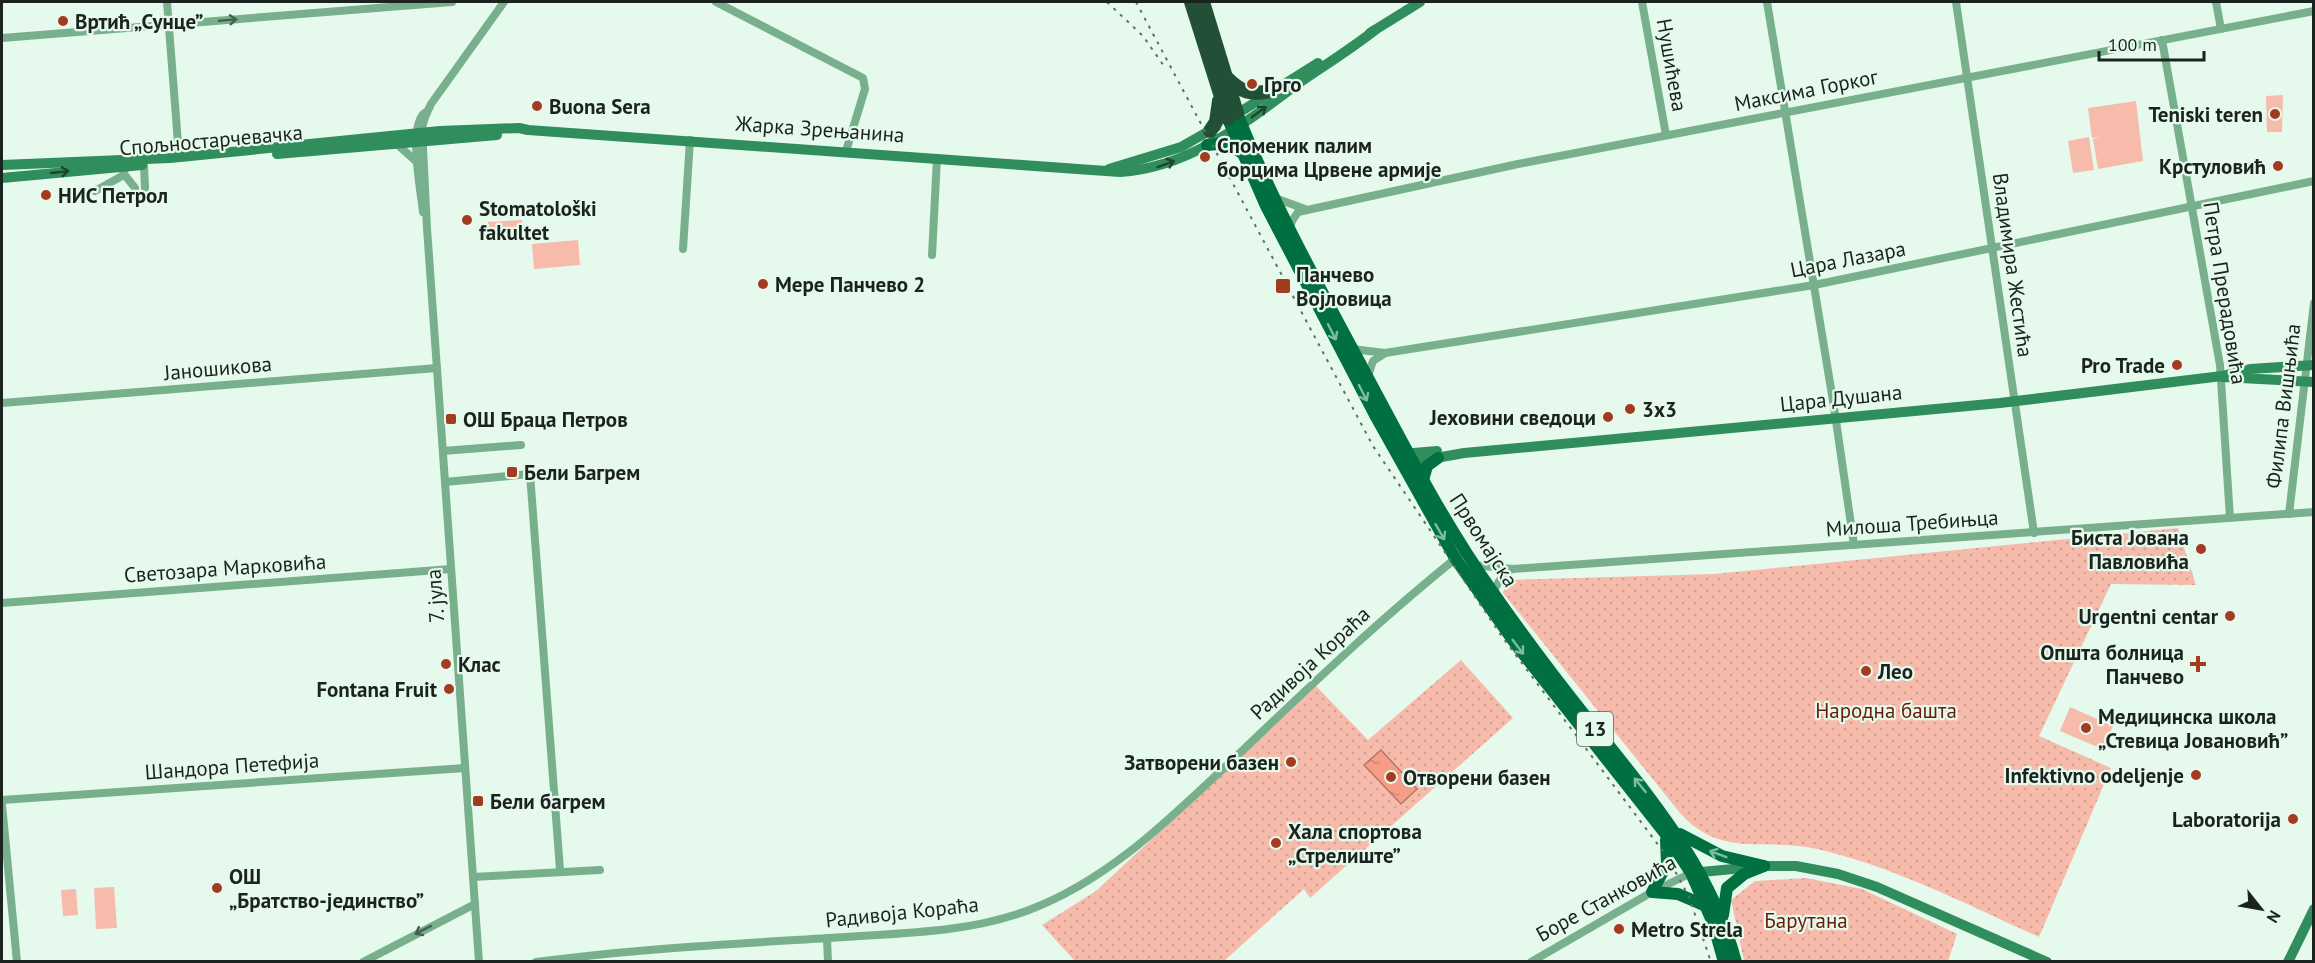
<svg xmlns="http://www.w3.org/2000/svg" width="2315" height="963" viewBox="0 0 2315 963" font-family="'PT Sans',sans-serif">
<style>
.grass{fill:#f7bbab}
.park{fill:url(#park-dots)}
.water{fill:url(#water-ripples);stroke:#b47868;stroke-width:1.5}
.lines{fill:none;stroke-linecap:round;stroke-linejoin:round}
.street{stroke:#78b08d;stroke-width:8}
.secondary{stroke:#308d5c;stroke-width:10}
.primary{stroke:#007041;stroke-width:12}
.highway{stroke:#225036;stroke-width:14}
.rail{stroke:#626f67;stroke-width:2;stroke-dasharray:3 6;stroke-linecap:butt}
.oneway{stroke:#456250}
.oneway2{stroke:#214331}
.oneway3{stroke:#7ebc9f}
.poi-dot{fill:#a43b20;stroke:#e5faec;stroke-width:2}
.labels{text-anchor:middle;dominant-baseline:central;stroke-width:4.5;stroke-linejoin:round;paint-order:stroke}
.shield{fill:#e5faec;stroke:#58645c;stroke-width:1.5}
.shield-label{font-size:20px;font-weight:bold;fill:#1b231e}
.poi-label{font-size:21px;font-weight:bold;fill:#1b231e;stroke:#e5faec;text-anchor:start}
.street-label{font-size:21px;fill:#1b231e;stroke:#e5faec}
.park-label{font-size:21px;fill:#681c07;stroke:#e5faec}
</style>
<defs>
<pattern id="park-dots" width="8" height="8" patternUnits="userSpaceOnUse" patternTransform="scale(1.5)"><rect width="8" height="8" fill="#f7bbab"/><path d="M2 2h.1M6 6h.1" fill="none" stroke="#d3a093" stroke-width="1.8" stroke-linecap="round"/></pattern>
<pattern id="water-ripples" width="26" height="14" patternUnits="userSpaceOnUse" patternTransform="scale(1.5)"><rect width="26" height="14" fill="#f59d87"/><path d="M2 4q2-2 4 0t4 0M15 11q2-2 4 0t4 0" fill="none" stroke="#d18774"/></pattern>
</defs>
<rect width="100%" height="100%" fill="#e5faec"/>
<g class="grass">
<path d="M2283 95 2282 132H2267L2266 96Z"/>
<path d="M2136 101 2143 161 2098 169 2093 139 2099 137 2092 138 2088 108Z"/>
<path d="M2089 137 2094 170 2073 173 2068 141Z"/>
<path d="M522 220 523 239 489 240 488 222Z"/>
<path d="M578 240 580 265 534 269 532 244Z"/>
<path d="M2070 707 2113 726 2102 749 2060 731Z"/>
<path d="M114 887 117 928 96 929 94 888Z"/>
<path d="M76 889 78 915 63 916 61 890Z"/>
</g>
<g class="park">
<path d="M2178 528 2196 585 2111 584 2039 736 2111 768 2039 937C1965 904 1892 865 1812 848 1762 838 1720 858 1680 813L1503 593 1508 580 1714 574Z"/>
<path d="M1461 660 1513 718 1310 898 1304 889 1224 961H1075L1042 925 1096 891 1316 686 1368 740Z"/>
<path d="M1806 878 1862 889 1957 934 1948 961H1744L1731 900 1755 881Z"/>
</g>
<path class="water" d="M1381 750 1417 789 1401 804 1364 765Z"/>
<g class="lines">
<g class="street">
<path d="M167 2 179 156"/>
<path d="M716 2 863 78 865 89 846 151"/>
<path d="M1642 2 1666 135"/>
<path d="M1767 2 1834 407 1854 545"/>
<path d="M1956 2 2034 533"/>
<path d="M2216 2 2221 29"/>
<path d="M2 38 452 2"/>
<path d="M2162 40 2220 365 2230 518"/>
<path d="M398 145 418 163"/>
<path d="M144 165 145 188"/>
<path d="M124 174 135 188"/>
<path d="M95 191 122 176 126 167"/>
<path d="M1275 198 1305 209"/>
<path d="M423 212C421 192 407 122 426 112"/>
<path d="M1290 228 1292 221 1298 212 1518 164 2314 11"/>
<path d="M683 249 690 140"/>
<path d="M932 255 937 158"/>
<path d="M1352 349 1385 353 1814 285 2314 181"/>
<path d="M1368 376 1373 361 1384 354"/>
<path d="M2 403 437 368"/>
<path d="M443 451 521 445"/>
<path d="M445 482 530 474 560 870"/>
<path d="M2289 514 2314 303"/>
<path d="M1474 565 1513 569 2314 512"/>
<path d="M1493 592 1502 576 1512 569"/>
<path d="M2 603 451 569"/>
<path d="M2 800 465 768"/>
<path d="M2 805 17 962"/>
<path d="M473 877 600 870"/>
<path d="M827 938 828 962"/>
<path d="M363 962 475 904"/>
<path d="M479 962 427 228 422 128 425 117 431 104 504 2"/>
<path d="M536 962C632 949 731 944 829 938 895 933 966 934 1029 910 1114 878 1177 811 1242 751 1314 682 1387 613 1465 551"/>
<path d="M1531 962 1652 892 1691 873"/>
</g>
<g class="secondary">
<path d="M1370 33 1420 2"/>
<path d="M1232 117 1318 63"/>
<path d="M277 154 497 135"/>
<path d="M2 165 170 158 440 131 519 128 528 130 1120 172C1189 168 1245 123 1299 83 1325 65 1351 49 1375 30"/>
<path d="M1109 169 1181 147 1216 127"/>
<path d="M2 178 142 165"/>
<path d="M2222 377 2314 382"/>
<path d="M1402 454 1437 451"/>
<path d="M1408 463 1464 453 2000 403 2222 376 2250 369 2314 365"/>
<path d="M1691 873 1764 866H1796L1838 874 1877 887 2047 962"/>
<path d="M2288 962 2314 909"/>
</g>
<g class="primary">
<path d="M1237 113C1273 204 1321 290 1367 376 1406 449 1444 523 1492 591 1522 634 1554 677 1587 718 1647 794 1711 866 1736 962"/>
<path d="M1228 119 1266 206 1375 415 1455 558 1517 646 1664 832 1691 873 1713 923 1724 962"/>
<path d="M1207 145 1228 143 1242 153"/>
<path d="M1423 480 1427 466 1438 458"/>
<path d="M1680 834 1722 856 1764 866"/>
<path d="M1666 840 1667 864 1652 892 1678 894 1706 906"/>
<path d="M1723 915 1727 888 1744 874 1764 866"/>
</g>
<g class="highway">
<path d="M1191 2 1228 119"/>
<path d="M1203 2 1237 113"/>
<path d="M1226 77C1242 93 1250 95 1271 91"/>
<path d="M1210 131 1216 122 1219 101"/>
</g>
<g class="rail">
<path d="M1107 2 1143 36 1166 69"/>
<path d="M1136 2 1373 446 1503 638 1668 858 1689 897 1711 962"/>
</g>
</g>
<defs><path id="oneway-shaft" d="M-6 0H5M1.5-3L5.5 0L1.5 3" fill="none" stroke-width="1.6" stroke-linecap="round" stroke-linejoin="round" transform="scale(1.5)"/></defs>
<g class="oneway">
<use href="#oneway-shaft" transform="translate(228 20) rotate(-5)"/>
<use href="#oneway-shaft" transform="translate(423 930) rotate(153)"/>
</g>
<g class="oneway2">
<use href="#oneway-shaft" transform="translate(1259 112) rotate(-36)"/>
<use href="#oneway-shaft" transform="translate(1166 164) rotate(-20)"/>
<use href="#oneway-shaft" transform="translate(60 172) rotate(-6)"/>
</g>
<g class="oneway3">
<use href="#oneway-shaft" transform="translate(1332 332) rotate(63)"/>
<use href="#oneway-shaft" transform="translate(1363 393) rotate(63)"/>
<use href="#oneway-shaft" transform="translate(1440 532) rotate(60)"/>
<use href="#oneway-shaft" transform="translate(1518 647) rotate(53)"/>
<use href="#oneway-shaft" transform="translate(1640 785) rotate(-129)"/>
<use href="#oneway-shaft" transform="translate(1718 854) rotate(-159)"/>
</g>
<g class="poi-dot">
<circle cx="63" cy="21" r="6"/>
<circle cx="1252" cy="84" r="6"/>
<circle cx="537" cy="106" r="6"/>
<circle cx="2275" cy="114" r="6"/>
<circle cx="1205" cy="157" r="6"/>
<circle cx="2278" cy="166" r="6"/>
<circle cx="46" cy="195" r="6"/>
<circle cx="467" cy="220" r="6"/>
<circle cx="763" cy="284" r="6"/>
<rect x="1275" y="278" width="16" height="16" rx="3"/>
<circle cx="2177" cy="365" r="6"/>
<circle cx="1630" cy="409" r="6"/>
<circle cx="1608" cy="417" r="6"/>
<rect x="445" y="413" width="12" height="12" rx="3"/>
<rect x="506" y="466" width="12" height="12" rx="3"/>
<circle cx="2201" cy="549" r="6"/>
<circle cx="2230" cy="616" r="6"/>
<circle cx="446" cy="664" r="6"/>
<path d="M2195 655h6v6h6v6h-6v6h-6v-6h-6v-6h6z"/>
<circle cx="1866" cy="671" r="6"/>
<circle cx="449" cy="689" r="6"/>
<circle cx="2086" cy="728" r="6"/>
<circle cx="1291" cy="762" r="6"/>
<circle cx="2196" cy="775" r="6"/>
<circle cx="1391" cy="777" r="6"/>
<rect x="472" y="795" width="12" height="12" rx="3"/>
<circle cx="2293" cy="819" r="6"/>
<circle cx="1276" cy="843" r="6"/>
<circle cx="217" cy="888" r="6"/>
<circle cx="1619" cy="929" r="6"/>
</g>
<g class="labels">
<rect class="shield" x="1577" y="712" width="36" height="34" rx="4.5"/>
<g class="shield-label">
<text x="1595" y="729">13</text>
</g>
<g class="poi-label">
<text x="75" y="21">Вртић „Сунце”</text>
<text x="1264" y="84">Грго</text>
<text x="549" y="106">Buona Sera</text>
<text x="2263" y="114" text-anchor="end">Teniski teren</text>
<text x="1217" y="145">Споменик палим<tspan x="1217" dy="24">борцима Црвене армије</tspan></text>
<text x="2266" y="166" text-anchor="end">Крстуловић</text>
<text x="58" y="195">НИС Петрол</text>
<text x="479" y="208">Stomatološki<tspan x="479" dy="24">fakultet</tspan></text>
<text x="1296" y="274">Панчево<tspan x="1296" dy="24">Војловица</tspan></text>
<text x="775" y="284">Мере Панчево 2</text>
<text x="2165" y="365" text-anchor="end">Pro Trade</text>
<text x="1642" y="409">3x3</text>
<text x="1596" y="417" text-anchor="end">Јеховини сведоци</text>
<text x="463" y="419">ОШ Браца Петров</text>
<text x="524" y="472">Бели Багрем</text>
<text x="2189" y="537" text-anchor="end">Биста Јована<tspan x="2189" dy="24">Павловића</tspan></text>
<text x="2218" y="616" text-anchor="end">Urgentni centar</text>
<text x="2184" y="652" text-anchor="end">Општа болница<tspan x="2184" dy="24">Панчево</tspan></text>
<text x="458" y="664">Клас</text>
<text x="1878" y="671">Лео</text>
<text x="437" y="689" text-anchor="end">Fontana Fruit</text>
<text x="2098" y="716">Медицинска школа<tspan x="2098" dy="24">„Стевица Јовановић”</tspan></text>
<text x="1279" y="762" text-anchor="end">Затворени базен</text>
<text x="2184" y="775" text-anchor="end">Infektivno odeljenje</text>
<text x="1403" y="777">Отворени базен</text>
<text x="490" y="801">Бели багрем</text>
<text x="2281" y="819" text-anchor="end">Laboratorija</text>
<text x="1288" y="831">Хала спортова<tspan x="1288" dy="24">„Стрелиште”</tspan></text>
<text x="229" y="876">ОШ<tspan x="229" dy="24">„Братство-јединство”</tspan></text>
<text x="1631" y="929">Metro Strela</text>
</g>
<g class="street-label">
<text transform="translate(1672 65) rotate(80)">Нушићева</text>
<text transform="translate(1806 90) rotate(-11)">Максима Горког</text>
<text transform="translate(820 129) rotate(4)">Жарка Зрењанина</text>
<text transform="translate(211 140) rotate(-5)">Спољностарчевачка</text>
<text transform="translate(1848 259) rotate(-11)">Цара Лазара</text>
<text transform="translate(2013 265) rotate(82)">Владимира Жестића</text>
<text transform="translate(2225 293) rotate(81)">Петра Прерадовића</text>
<text transform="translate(218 368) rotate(-5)">Јаношикова</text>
<text transform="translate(1841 398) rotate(-6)">Цара Душана</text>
<text transform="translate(2283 406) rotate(-83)">Филипа Вишњића</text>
<text transform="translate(1912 523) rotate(-4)">Милоша Требињца</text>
<text transform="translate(1484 540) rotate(57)">Првомајска</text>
<text transform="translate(225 568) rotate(-4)">Светозара Марковића</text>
<text transform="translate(435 596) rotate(-94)">7. јула</text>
<text transform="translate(1310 663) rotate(-43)">Радивоја Кораћа</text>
<text transform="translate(232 766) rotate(-4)">Шандора Петефија</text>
<text transform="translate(1606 898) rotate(-29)">Боре Станковића</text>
<text transform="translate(902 912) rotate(-6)">Радивоја Кораћа</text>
</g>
<g class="park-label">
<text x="1886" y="710">Народна башта</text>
<text x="1806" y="920">Барутана</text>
</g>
</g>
<rect width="2315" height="963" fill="none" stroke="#1b231e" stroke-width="6"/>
<g transform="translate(2261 909) rotate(121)" stroke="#e5faec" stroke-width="4.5" paint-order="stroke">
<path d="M0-4.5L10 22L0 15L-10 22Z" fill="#1b231e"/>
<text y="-9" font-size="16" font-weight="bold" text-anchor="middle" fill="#1b231e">N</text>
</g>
<path d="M2099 51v9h105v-9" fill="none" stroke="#1b231e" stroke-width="3"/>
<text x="2108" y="51" font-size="18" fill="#1b231e" stroke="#e5faec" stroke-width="4.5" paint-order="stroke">100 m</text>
</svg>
